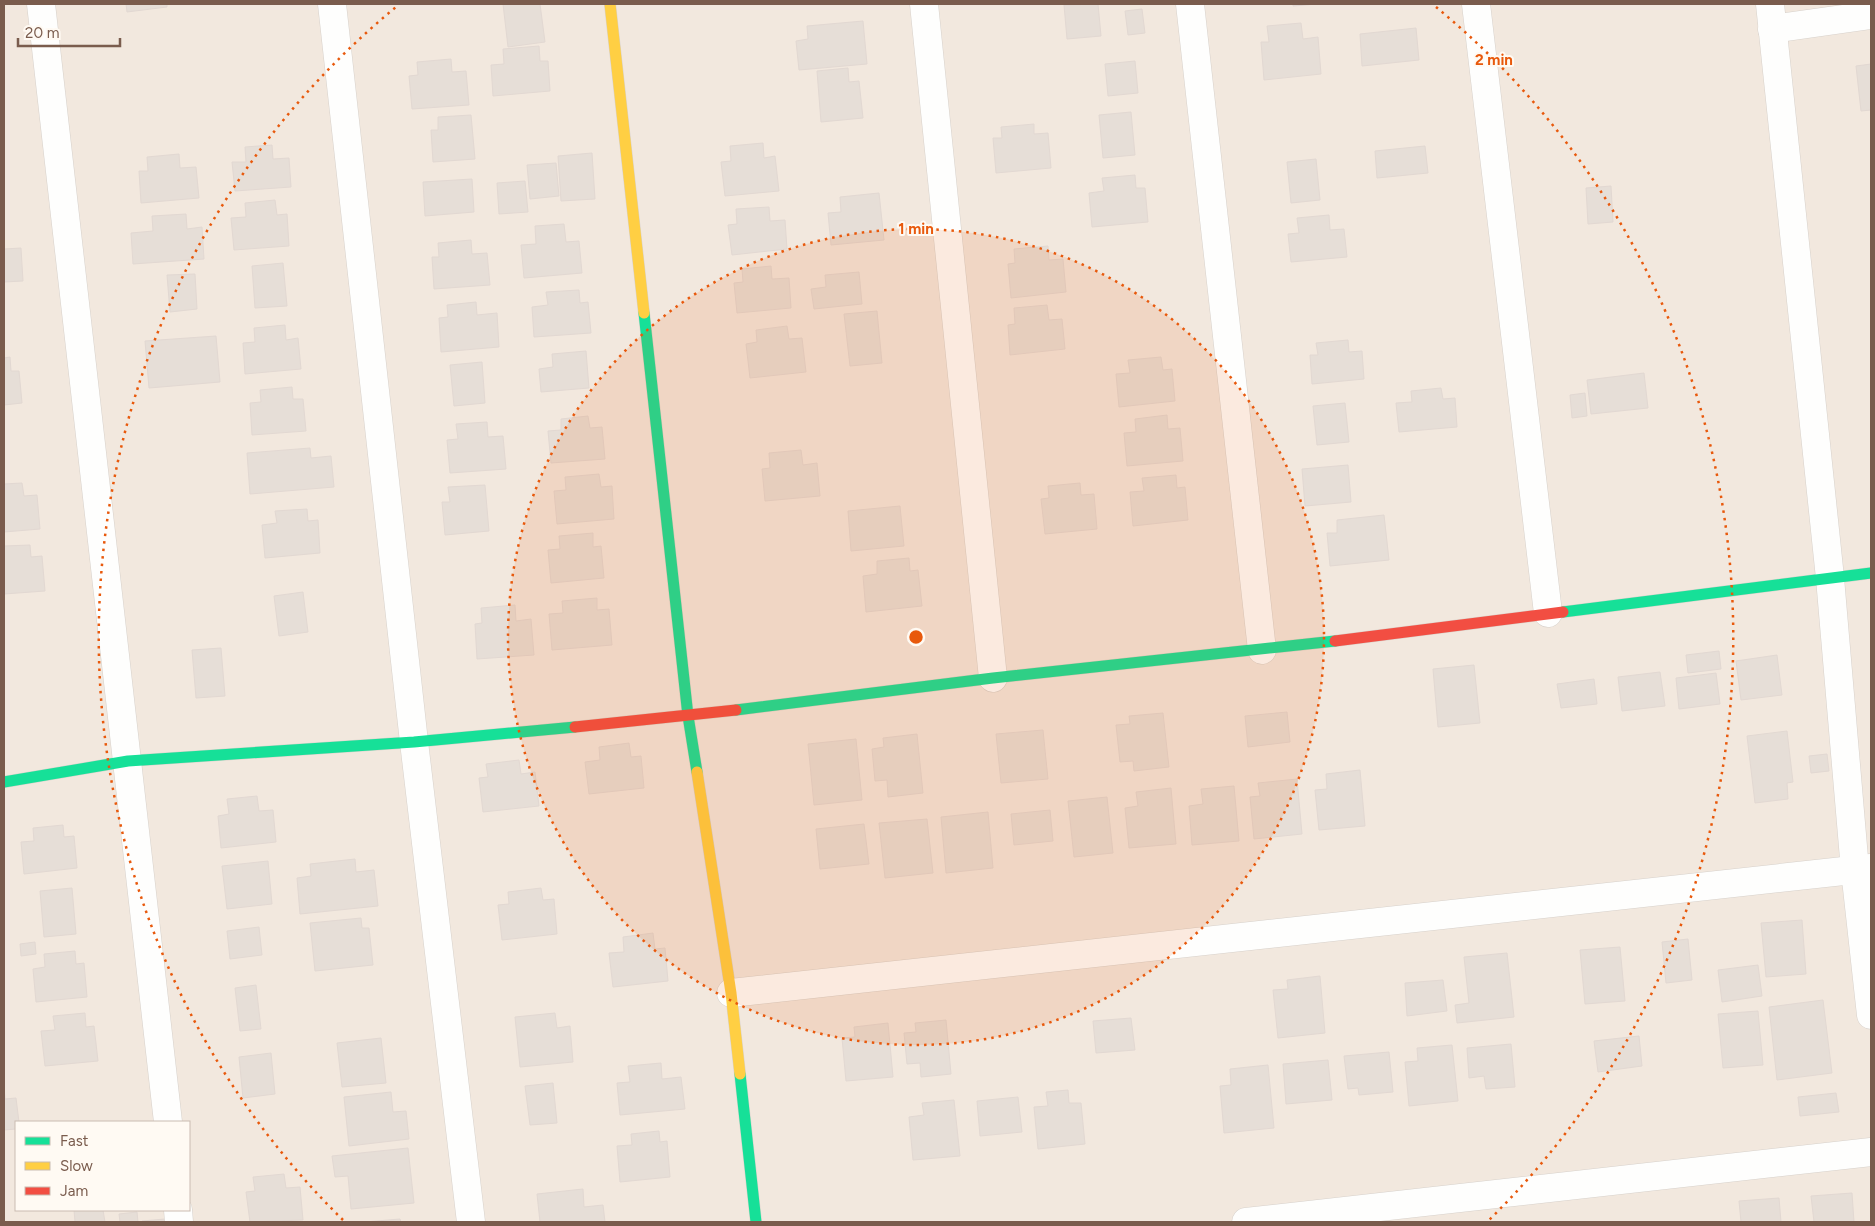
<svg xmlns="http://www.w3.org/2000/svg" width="1875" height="1226" viewBox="0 0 1875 1226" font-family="Figtree,sans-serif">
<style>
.residential{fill:#f2e8de;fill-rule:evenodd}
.building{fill:#e6ded7;stroke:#e2d8d2}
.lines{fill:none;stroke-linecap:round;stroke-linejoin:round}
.street-casing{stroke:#d7d1cb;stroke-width:29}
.fast-casing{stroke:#d9d2cb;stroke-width:12}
.slow-casing{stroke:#d9d2cb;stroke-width:12}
.jam-casing{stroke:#d9d2cb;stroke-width:12}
.street{stroke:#fefefd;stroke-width:28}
.fast{stroke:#16e098;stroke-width:11}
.slow{stroke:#ffcf43;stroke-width:11}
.jam{stroke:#f24e42;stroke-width:11}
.ring{fill:none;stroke:#e8590c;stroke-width:2.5;stroke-dasharray:2.5 5}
.centre{fill:#e8590c;stroke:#fffaf3;stroke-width:2.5}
.ring-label{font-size:15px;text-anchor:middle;font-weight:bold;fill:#e8590c;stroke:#fffaf3;stroke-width:4;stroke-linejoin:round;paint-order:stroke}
</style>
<rect width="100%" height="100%" fill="#f9f5f0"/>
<path class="residential" d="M4 4H1871V1222H4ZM16 1122H189V1210H16Z"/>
<g class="building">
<path d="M126 4H167V7L127 12Z"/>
<path d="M503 4H540L545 42 508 47Z"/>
<path d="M1098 4 1101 36 1067 39 1064 5Z"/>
<path d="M1293 4H1317L1293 6Z"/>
<path d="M1142 9 1145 33 1128 35 1125 11Z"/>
<path d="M863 21 867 64 799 70 796 41 808 39 807 26Z"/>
<path d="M1301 23 1303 39 1318 37 1321 74 1264 80 1261 42H1269L1267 26Z"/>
<path d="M1416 28 1419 60 1362 66 1360 34Z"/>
<path d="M539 46 540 61H548L550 91 493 96 491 65 504 64 503 49Z"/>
<path d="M451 59 452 72 466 71 469 105 412 109 409 76 418 75 417 62Z"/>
<path d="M1135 61 1138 93 1108 96 1105 64Z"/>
<path d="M1871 64V110L1861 111 1856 66Z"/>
<path d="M848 68 849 82 859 81 863 118 821 122 817 71Z"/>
<path d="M1131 112 1135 155 1103 158 1099 115Z"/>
<path d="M471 115 475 159 433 162 431 130H438V117Z"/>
<path d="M1034 124V134L1048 133 1051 168 996 173 993 138H1002L1001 127Z"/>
<path d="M763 143 764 158 775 156 779 191 725 196 721 162 731 161 730 146Z"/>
<path d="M272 145 273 159 289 158 291 187 235 191 232 162H246L245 147Z"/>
<path d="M1425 146 1428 173 1377 178 1375 151Z"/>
<path d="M592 153 595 199 561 201 558 156Z"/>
<path d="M179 154 180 168 196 167 199 198 141 203 139 171H148L147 157Z"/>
<path d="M1316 159 1320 200 1291 203 1287 162Z"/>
<path d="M556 163 559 196 530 199 527 165Z"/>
<path d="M1135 175 1136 188H1145L1148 222 1092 227 1089 193 1104 191 1102 178Z"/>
<path d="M472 179 474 212 425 216 423 182Z"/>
<path d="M525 181 528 212 499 214 497 183Z"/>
<path d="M1611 186 1613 222 1588 224 1586 188Z"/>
<path d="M879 193 884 240 831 245 828 213 841 212 840 197Z"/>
<path d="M275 200 277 215 287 214 289 246 234 250 231 218 246 217 245 203Z"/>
<path d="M769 207 770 221 785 220 787 249 732 255 728 225 737 224 736 209Z"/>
<path d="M186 214 187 229 202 227 204 259 133 264 131 233 153 231 152 216Z"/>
<path d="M1329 215 1330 230 1344 229 1347 257 1291 262 1288 234 1299 233 1297 218Z"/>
<path d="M564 224 566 242 579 241 582 273 524 278 521 245 536 244 535 226Z"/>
<path d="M471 240 472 254 487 253 490 285 434 289 432 257H439L438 243Z"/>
<path d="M1048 246 1049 260 1063 259 1066 292 1011 298 1008 264 1015 263 1014 249Z"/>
<path d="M21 248 23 281 4 282V249Z"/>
<path d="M283 263 287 306 255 308 252 266Z"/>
<path d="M771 266 772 279 789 278 791 308 737 313 734 283 743 282 742 269Z"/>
<path d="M859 272 862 304 814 309 811 289 826 287 825 275Z"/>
<path d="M195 274 197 309 170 312 167 275Z"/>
<path d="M579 290 580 303 588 302 591 333 534 337 532 307 548 305 546 292Z"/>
<path d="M476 302 477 315 497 313 499 347 441 352 439 318 448 317 447 305Z"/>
<path d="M1047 305 1049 320 1062 319 1065 349 1010 355 1008 325 1015 324 1014 308Z"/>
<path d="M877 311 882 363 850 366 844 314Z"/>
<path d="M285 325 286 340 298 338 301 369 245 374 243 343 255 342 254 328Z"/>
<path d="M787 326 789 339 802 338 806 372 750 378 746 344 757 342 756 330Z"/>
<path d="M216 336 220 382 149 388 145 341Z"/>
<path d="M1348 340 1349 352 1362 351 1364 379 1312 384 1310 355H1318L1316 343Z"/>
<path d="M586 351 589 388 541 392 539 369 553 367 552 354Z"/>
<path d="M10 357 11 371H19L22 403 4 405V358Z"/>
<path d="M1161 357 1163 370 1172 369 1175 401 1119 407 1116 374 1130 373 1128 360Z"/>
<path d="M482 362 485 403 454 406 450 365Z"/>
<path d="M1644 373 1648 408 1591 414 1587 380Z"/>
<path d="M292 387 293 399H303L306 431 252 435 250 403 261 402 260 390Z"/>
<path d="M1441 388 1443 399 1455 398 1457 427 1399 432 1396 403 1412 402 1411 391Z"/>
<path d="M1585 393 1587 416 1572 418 1570 395Z"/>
<path d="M1345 403 1349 442 1317 445 1313 406Z"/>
<path d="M1167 415 1168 429 1180 428 1183 461 1127 466 1124 433 1136 432 1135 419Z"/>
<path d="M588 416 590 428 602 427 605 459 551 463 548 431 561 430V419Z"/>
<path d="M487 422 488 437 503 436 506 469 450 473 447 440 458 439 456 424Z"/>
<path d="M310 448 311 458 331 456 334 487 250 494 247 453Z"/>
<path d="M801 450 803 465 817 463 820 496 765 501 762 469 770 468 769 453Z"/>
<path d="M1348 465 1351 502 1305 506 1302 469Z"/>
<path d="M599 474 601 487 612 486 614 519 557 524 554 491 566 490 565 477Z"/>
<path d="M1176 475 1177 488 1185 487 1188 520 1133 526 1130 492 1144 491 1142 478Z"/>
<path d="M22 483 24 496 37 495 40 529 4 532V484Z"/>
<path d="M1080 483 1081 495 1094 494 1097 529 1045 534 1041 499 1049 498 1048 486Z"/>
<path d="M485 485 489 531 445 535 442 502H450L448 487Z"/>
<path d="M900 506 904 546 851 551 848 511Z"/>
<path d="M307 509 308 521 318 520 320 553 265 558 262 525 277 523 275 511Z"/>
<path d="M1384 515 1389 560 1330 566 1327 533H1337V520Z"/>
<path d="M593 533V547L601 546 604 578 551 583 548 550 560 549 559 536Z"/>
<path d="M30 545 31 557 42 556 45 591 4 594V546Z"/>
<path d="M909 558 910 571 918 570 922 606 866 612 863 576 877 574V561Z"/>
<path d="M303 592 308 632 279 636 274 596Z"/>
<path d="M597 598V610L609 609 612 645 552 650 549 614 563 613 562 601Z"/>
<path d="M515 605 516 621 531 619 534 655 477 659 475 624 482 623 481 608Z"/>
<path d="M221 648 225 696 196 698 192 650Z"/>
<path d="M1719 651 1721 669 1688 673 1686 655Z"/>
<path d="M1777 655 1782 695 1741 700 1736 661Z"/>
<path d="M1474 665 1480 723 1438 727 1433 669Z"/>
<path d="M1660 672 1665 706 1622 711 1618 677Z"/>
<path d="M1716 673 1720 704 1679 709 1676 678Z"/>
<path d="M1594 679 1597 704 1561 708 1557 684Z"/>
<path d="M1287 712 1290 742 1248 747 1245 716Z"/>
<path d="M1163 713 1169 767 1134 771 1133 761 1120 762 1116 725 1130 724 1129 716Z"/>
<path d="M1043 730 1048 779 1001 783 996 734Z"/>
<path d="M1787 731 1793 782 1787 783 1788 799 1755 803 1747 736Z"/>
<path d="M917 734 923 793 888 797 887 780 875 781 872 749 884 747 883 738Z"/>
<path d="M856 739 862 800 814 805 808 744Z"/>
<path d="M629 743 631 757 641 756 644 788 589 794 585 762 600 760 599 747Z"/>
<path d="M1827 754 1829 771 1811 773 1809 756Z"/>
<path d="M519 760 521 774 535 772 539 806 483 812 479 778 488 777 486 764Z"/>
<path d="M1360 770 1365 826 1319 830 1315 790 1327 789 1326 774Z"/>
<path d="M1297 779 1302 834 1254 839 1250 797 1260 796 1258 783Z"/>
<path d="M1234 786 1239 841 1192 845 1189 806 1203 804 1201 789Z"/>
<path d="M1171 788 1176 844 1129 848 1125 808 1138 806 1136 792Z"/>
<path d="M257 796 259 811 273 810 276 842 221 848 218 816 229 814 227 799Z"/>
<path d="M1107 797 1113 853 1074 857 1068 801Z"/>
<path d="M1050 810 1053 841 1014 845 1011 814Z"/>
<path d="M988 812 993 868 946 873 941 817Z"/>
<path d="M927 819 933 873 885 878 879 823Z"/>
<path d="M864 824 869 864 820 869 816 829Z"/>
<path d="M63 825 64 837 74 836 77 868 24 874 21 842 34 841 33 828Z"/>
<path d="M355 859 356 872 374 870 378 906 300 914 297 878 311 876 310 864Z"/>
<path d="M268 861 272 904 227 909 222 866Z"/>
<path d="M72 888 76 934 44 937 40 891Z"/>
<path d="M541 888 543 900 554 899 557 934 502 940 498 905 509 904 508 892Z"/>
<path d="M361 918 362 928H369L373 965 315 971 310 923Z"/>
<path d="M1802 920 1806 974 1766 977 1761 923Z"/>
<path d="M259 927 262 955 230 959 227 931Z"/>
<path d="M653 933 655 949 665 948 668 981 613 987 609 953 624 952 623 937Z"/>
<path d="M1688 939 1692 980 1666 983 1662 942Z"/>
<path d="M35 942 36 954 21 956 20 944Z"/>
<path d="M1620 947 1625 1001 1585 1004 1580 950Z"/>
<path d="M75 951 76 964 84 963 87 997 36 1002 33 969 45 967 44 954Z"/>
<path d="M1507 953 1514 1017 1457 1023 1455 1005 1469 1003 1464 957Z"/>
<path d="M1758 965 1762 996 1722 1002 1718 970Z"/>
<path d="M1320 976 1325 1033 1278 1038 1273 990 1288 989 1287 980Z"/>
<path d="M1443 980 1447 1011 1407 1016 1405 983Z"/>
<path d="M256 985 261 1029 240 1031 235 988Z"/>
<path d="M1823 1000 1832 1073 1777 1080 1769 1007Z"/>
<path d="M1758 1011 1763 1065 1723 1068 1718 1014Z"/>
<path d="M85 1013 86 1027 94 1026 98 1061 45 1066 41 1031 55 1030 53 1016Z"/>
<path d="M555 1013 557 1028 570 1026 573 1062 520 1067 515 1017Z"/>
<path d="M1131 1018 1135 1050 1096 1053 1093 1021Z"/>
<path d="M946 1020 951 1074 921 1077 920 1063 907 1064 904 1033 916 1032 915 1023Z"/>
<path d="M888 1023 893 1077 846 1081 842 1038 855 1037 854 1027Z"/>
<path d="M1639 1036 1642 1066 1598 1072 1594 1041Z"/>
<path d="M381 1038 386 1083 342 1087 337 1043Z"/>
<path d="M1511 1044 1515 1087 1486 1089 1484 1076 1469 1078 1467 1048Z"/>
<path d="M1452 1045 1458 1101 1409 1106 1405 1062 1418 1061 1417 1048Z"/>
<path d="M1389 1052 1393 1092 1359 1095 1358 1088 1348 1089 1344 1056Z"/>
<path d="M271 1053 275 1094 243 1098 239 1057Z"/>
<path d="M1328 1060 1332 1100 1286 1104 1283 1064Z"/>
<path d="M661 1063 662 1079 681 1077 685 1109 620 1115 617 1083 630 1082 628 1066Z"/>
<path d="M1268 1065 1274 1128 1224 1133 1220 1086 1231 1085 1230 1069Z"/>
<path d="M553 1083 557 1123 530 1125 525 1086Z"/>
<path d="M4 1087 5 1099 16 1098 19 1122H16V1129L4 1130Z"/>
<path d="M1068 1090 1069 1103H1081L1085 1144 1038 1149 1034 1107 1048 1106 1046 1092Z"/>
<path d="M391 1092 393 1112 406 1111 409 1139 349 1146 344 1097Z"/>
<path d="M1836 1093 1839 1112 1800 1116 1798 1097Z"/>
<path d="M1018 1097 1022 1132 980 1136 977 1101Z"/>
<path d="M954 1100 960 1156 913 1160 909 1117 924 1115 922 1103Z"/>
<path d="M659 1131 660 1142 667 1141 670 1177 620 1182 617 1146 632 1145 631 1134Z"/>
<path d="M408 1148 414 1203 351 1209 348 1176 335 1177 332 1156Z"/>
<path d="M284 1174 286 1188 300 1187 303 1220 250 1222 246 1192 255 1191 253 1177Z"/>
<path d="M583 1189 584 1207 603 1205 605 1222H533H540L537 1194Z"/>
<path d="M1852 1193 1854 1222H1814L1811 1196Z"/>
<path d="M1779 1198 1781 1222H1741L1739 1201Z"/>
<path d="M74 1210H103L105 1222H75Z"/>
<path d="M137 1212 138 1222H120L119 1214Z"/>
<path d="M165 1219 166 1222H142V1221Z"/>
<path d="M400 1219 401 1222H365Z"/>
</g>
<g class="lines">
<g class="street-casing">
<g id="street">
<path d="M41 4 168 1122"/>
<path d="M332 4 414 742 471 1222"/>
<path d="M924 4 993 678"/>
<path d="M1190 4 1262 650"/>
<path d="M1476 4 1548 613"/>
<path d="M1770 4 1830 578 1855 870 1871 1015"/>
<path d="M1772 29 1871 15"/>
<path d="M731 993 1871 868"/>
<path d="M178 1210 179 1222"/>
<path d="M1246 1222 1871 1152"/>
</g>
</g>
<g class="fast-casing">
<g id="fast">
<path d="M644 313 688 716 697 772"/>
<path d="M1563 612 1871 573"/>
<path d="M736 710 993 678 1335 641"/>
<path d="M4 782 128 761 414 742 575 727"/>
<path d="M740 1074 756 1222"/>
</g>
</g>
<g class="slow-casing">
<g id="slow">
<path d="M610 4 644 313"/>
<path d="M697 772 731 993 740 1074"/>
</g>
</g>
<g class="jam-casing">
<g id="jam">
<path d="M1335 641 1563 612"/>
<path d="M575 727 736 710"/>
</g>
</g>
<use href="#street" class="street"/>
<use href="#fast" class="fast"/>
<use href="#slow" class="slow"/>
<use href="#jam" class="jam"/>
</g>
<circle cx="916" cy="637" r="408" fill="#e8590c" fill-opacity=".12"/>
<g class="ring">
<circle cx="916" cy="637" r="408"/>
<path d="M343 1220A817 817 0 0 1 396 7M1436 7A817 817 0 0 1 1489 1220"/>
</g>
<circle cx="916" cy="637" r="8" class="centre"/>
<g class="ring-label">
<text x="1494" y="65">2 min</text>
<text x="916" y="234">1 min</text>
</g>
<rect width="1875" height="1226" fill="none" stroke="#7a5c4d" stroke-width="10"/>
<rect x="15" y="1121" width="175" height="90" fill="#fffaf3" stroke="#cabbb1"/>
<rect x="25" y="1137" width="25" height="8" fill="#16e098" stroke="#cabbb1"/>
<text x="60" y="1146" font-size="15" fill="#7a5c4d">Fast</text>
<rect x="25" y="1162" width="25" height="8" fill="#ffcf43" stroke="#cabbb1"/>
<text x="60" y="1171" font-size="15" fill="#7a5c4d">Slow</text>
<rect x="25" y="1187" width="25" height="8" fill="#f24e42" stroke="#cabbb1"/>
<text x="60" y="1196" font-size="15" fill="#7a5c4d">Jam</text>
<path d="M18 38v8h102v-8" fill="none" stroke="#7a5c4d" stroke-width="2.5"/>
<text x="25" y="38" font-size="15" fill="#7a5c4d" stroke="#fffaf3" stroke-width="4" paint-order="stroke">20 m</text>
</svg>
